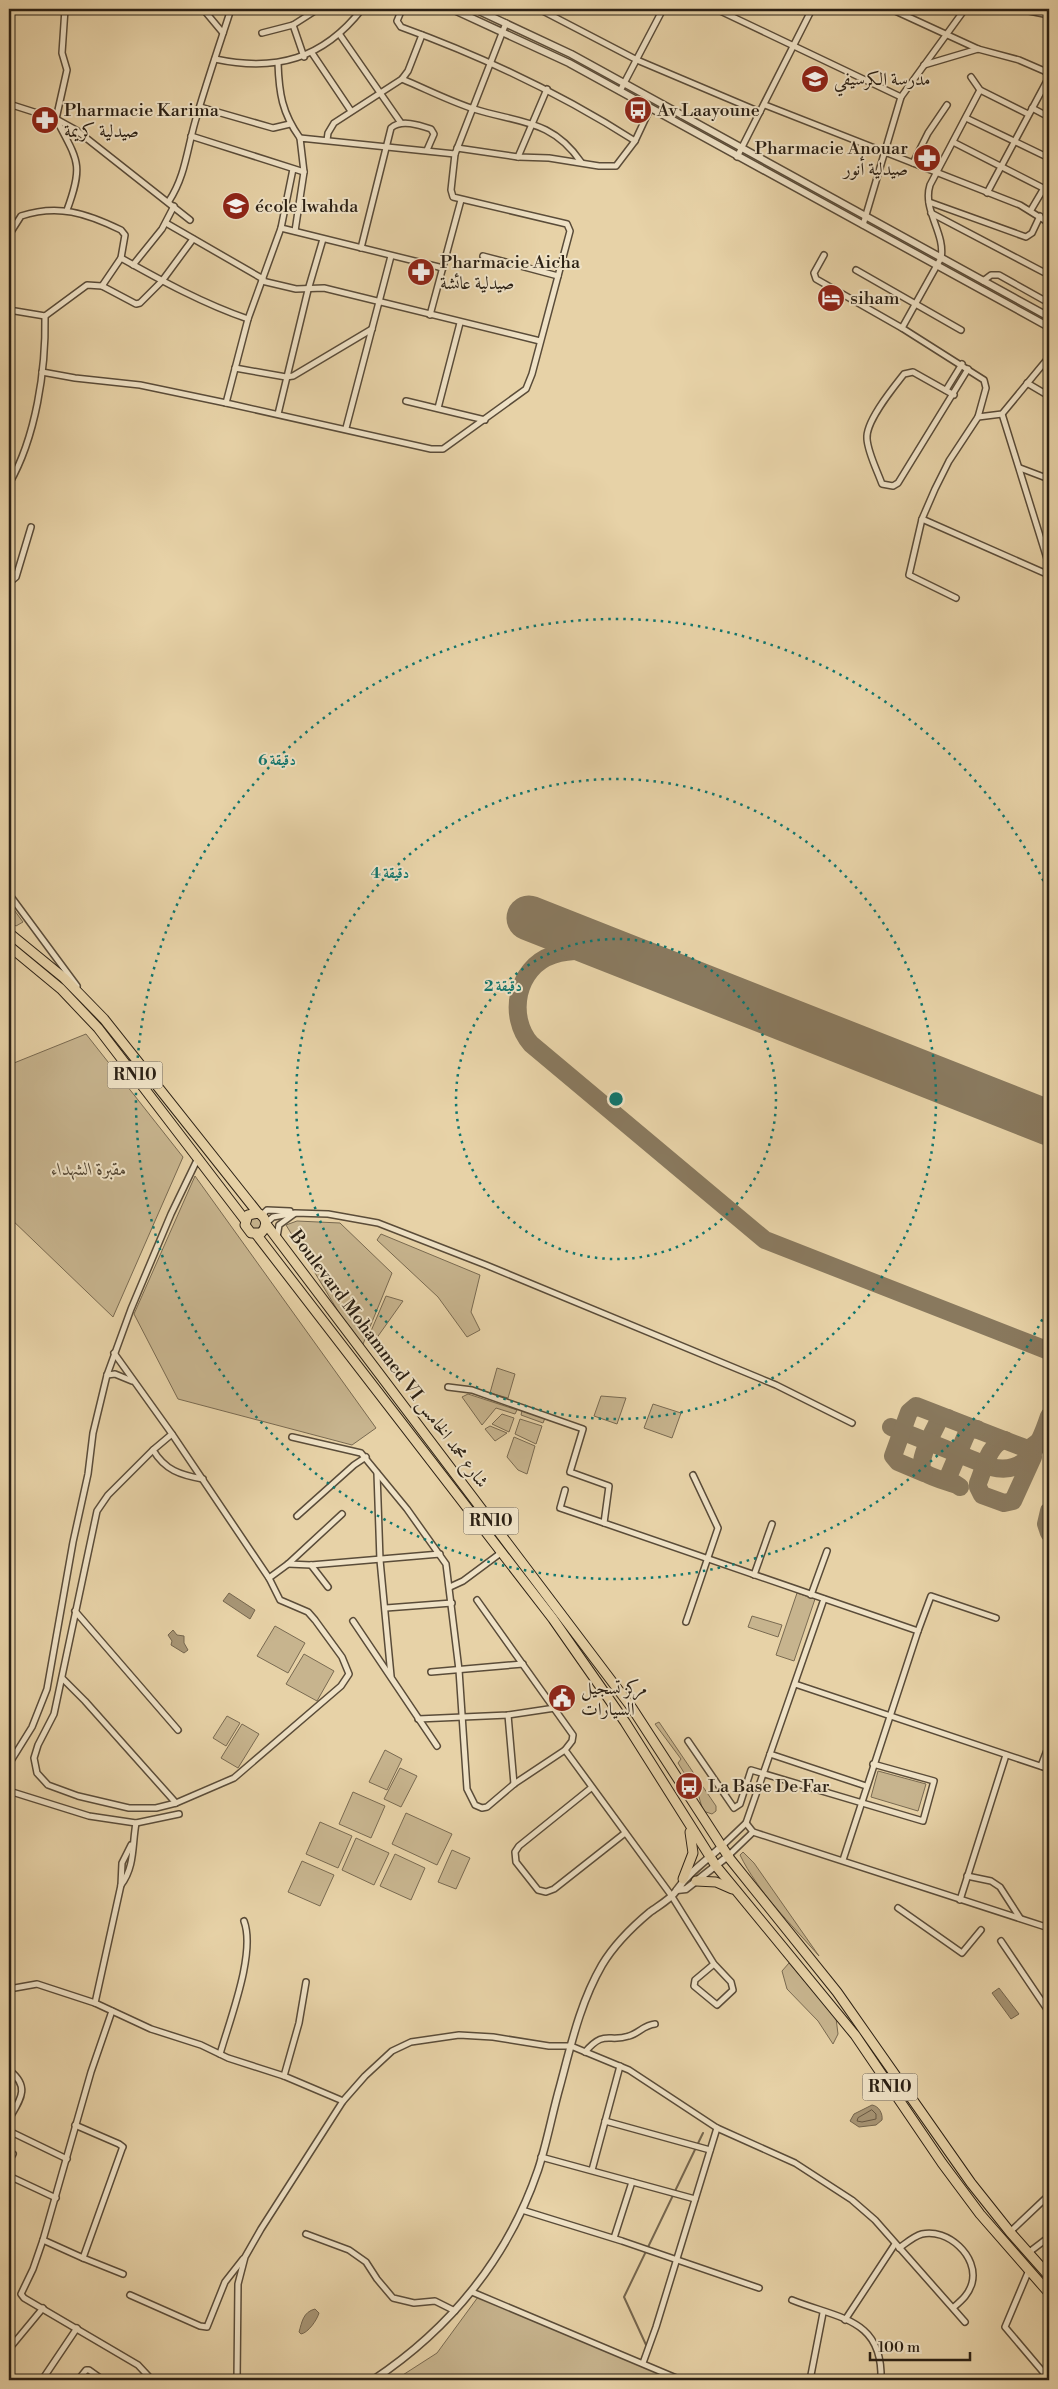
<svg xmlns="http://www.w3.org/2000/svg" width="1058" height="2389" viewBox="0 0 1058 2389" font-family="'Libre Bodoni',Amiri,serif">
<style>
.green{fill:#c7b48e;stroke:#796a51}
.water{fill:#a79575;stroke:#75664e}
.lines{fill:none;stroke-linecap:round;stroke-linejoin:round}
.shore{stroke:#695a44;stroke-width:1}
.stream{stroke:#75664e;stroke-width:2}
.taxiway{stroke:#89795e;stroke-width:18}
.runway{stroke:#89795e;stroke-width:45}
.minor-casing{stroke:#5a4c39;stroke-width:8}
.tertiary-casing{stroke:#5a4c39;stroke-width:9}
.primary-casing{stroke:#2b2014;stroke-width:11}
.minor{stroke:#efe2c6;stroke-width:5}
.tertiary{stroke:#efe2c6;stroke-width:6}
.primary{stroke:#e7d2a7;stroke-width:9}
.ring{fill:none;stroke:#0f766e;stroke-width:2.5;stroke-dasharray:2.5 5}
.labels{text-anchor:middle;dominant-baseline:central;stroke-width:4;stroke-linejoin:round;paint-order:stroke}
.shield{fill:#efe2c6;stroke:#665a49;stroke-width:1}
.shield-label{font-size:16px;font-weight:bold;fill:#2b2014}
.poi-label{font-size:18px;fill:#2b2014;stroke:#efe2c6;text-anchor:start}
.park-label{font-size:18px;font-style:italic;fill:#524532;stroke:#efe2c6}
.street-label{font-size:18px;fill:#2b2014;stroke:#efe2c6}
.centre{fill:#0f766e;stroke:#efe2c6;stroke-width:2.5}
.ring-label{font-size:15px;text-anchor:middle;font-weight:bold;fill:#0f766e;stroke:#efe2c6;stroke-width:4;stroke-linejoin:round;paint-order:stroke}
</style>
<rect width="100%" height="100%" fill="#e7d2a7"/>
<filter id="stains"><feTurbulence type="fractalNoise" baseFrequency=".004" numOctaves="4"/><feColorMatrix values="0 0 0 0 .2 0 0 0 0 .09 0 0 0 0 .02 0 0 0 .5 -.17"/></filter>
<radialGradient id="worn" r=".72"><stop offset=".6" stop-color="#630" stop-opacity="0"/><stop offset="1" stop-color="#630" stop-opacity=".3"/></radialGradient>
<g class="green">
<path d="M9 903 23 922 16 926 9 921Z"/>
<path d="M86 1034 183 1157 113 1317 9 1217V1065Z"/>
<path d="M195 1176 376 1428 352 1445 178 1399 134 1314Z"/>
<path d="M250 1217H261L262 1227 254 1231 248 1222Z"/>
<path d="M297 1221 340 1223 392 1273 361 1349 286 1225Z"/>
<path d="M381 1234 480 1275 471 1312 480 1330 467 1337 438 1297 377 1240Z"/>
<path d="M386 1296 403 1301 371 1346 368 1338Z"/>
<path d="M497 1368 515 1374 508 1398 490 1393Z"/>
<path d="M468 1394 517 1410 515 1414 496 1408 482 1425 462 1397Z"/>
<path d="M601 1396 626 1398 617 1424 594 1416Z"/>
<path d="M653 1404 681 1413 672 1438 644 1428Z"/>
<path d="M522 1411 545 1418 543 1423 521 1415Z"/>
<path d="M502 1414 514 1418 509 1432 492 1424Z"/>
<path d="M520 1419 542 1426 536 1444 515 1434Z"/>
<path d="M490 1426 507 1433 495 1441 485 1429Z"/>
<path d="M514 1437 535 1446 527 1474 518 1470 507 1457Z"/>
<path d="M797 1593 815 1599 794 1661 776 1655Z"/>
<path d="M752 1616 782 1625 778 1637 748 1627Z"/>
<path d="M275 1626 305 1643 288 1673 257 1656Z"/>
<path d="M304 1654 334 1671 317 1701 286 1684Z"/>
<path d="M227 1716 240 1723 226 1746 213 1738Z"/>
<path d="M659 1722 716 1806V1811L712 1814 703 1811 699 1797 678 1763 681 1759 655 1724Z"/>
<path d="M242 1724 259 1734 238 1768 221 1758Z"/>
<path d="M385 1750 402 1759 387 1790 369 1782Z"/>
<path d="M400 1768 417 1776 401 1807 384 1799Z"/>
<path d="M878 1771 926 1784 918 1811 871 1797Z"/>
<path d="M353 1792 385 1806 371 1838 339 1824Z"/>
<path d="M406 1813 452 1834 437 1865 392 1844Z"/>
<path d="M320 1822 352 1836 338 1868 306 1854Z"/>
<path d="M356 1838 389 1853 374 1885 342 1870Z"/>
<path d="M452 1850 470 1858 456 1889 438 1882Z"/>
<path d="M743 1852 754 1863 819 1956C791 1924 758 1892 740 1855Z"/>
<path d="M395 1854 425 1868 411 1900 380 1886Z"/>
<path d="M302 1861 334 1875 320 1906 288 1892Z"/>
<path d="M789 1963 836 2018 838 2034 833 2044 818 2021 787 1989 782 1971Z"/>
<path d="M478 2297 657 2372 677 2380H395L437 2353Z"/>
</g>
<g class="water">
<path d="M229 1593 255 1610 250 1619 223 1601Z"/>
<path d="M173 1630 177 1635 184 1636V1643L188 1650 184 1653 171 1645 172 1641 168 1635Z"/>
<path d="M999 1988 1019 2014 1011 2019 992 1993Z"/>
<path d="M872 2105C879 2106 883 2114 882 2120L876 2125 859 2127 850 2121 854 2114Z"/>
<path d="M315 2309 319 2313C317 2320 308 2333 301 2334L299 2332C302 2322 303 2312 315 2309Z"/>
</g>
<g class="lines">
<path class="shore" d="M872 2110 876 2114V2119L862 2122 857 2121 858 2118Z"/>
<g class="stream">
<path d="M647 2347 624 2297 703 2133"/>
<path d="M659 2373 662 2380"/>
</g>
<g class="taxiway">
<path d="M621 955C600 951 574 948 553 955 516 967 507 1017 531 1044L765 1240 1049 1351"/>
<path d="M948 1418H941L938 1422C933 1432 914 1466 925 1473 933 1478 945 1481 954 1484"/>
<path d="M891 1427 991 1467C1027 1476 1039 1446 1049 1416"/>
<path d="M1005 1440C989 1443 984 1469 978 1483V1487L982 1495 1004 1503 1013 1501 1033 1457"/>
<path d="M924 1473 898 1462 893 1456 909 1412 916 1406 1025 1448H1030L1038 1442"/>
<path d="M960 1487 951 1481 949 1475 966 1435 970 1430 977 1429"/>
<path d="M1049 1511 1046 1524 1049 1533"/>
</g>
<path class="runway" d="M529 918 1049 1123"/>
<g class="minor-casing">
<g id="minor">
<path d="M65 9 62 53 67 70 56 119C78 161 84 164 67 210"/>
<path d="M203 9 223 33"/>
<path d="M402 9 397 21 401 27C484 57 560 93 635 141"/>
<path d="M539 9 637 60 760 112"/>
<path d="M716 9 901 97"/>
<path d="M891 9 978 49"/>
<path d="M1019 9 1044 14"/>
<path d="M293 25 304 57"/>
<path d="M262 33 293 25 318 9"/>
<path d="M340 35 401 123"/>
<path d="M312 53 351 111"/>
<path d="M215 59C276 72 323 59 362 9"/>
<path d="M278 63C279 93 282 113 300 138"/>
<path d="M924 65 978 49 1019 60 1049 73"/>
<path d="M1046 72 1049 56"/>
<path d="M971 77 980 90 1028 114"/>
<path d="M402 79C426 89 449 101 474 109 518 123 552 119 581 162"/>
<path d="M620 91 663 9"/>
<path d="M9 104 56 119 76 130 190 220"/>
<path d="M765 105 1020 205 1049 223"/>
<path d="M200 107 273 128 290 124"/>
<path d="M1032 108 1049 117"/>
<path d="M966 118 1049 158"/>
<path d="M191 136 304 172"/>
<path d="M327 140 328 133 334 123 402 79 408 71 422 35"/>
<path d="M953 142 1049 191"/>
<path d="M457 148 518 157 549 158 599 166H616L635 141 650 109"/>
<path d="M518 157 547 89"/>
<path d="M737 157 812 9"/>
<path d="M913 163 928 133 947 105"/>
<path d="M293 169 281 228 248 319 226 403 431 449H443L526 389 532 374 570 231 567 224 453 197 451 190 455 154"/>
<path d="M987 193 1049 77"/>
<path d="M169 201C185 177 187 150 195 122 206 84 219 46 231 9"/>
<path d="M929 202 1026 237 1032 233 1040 216"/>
<path d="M1031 210 1044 188"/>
<path d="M931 213 1049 275"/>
<path d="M166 223 263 279"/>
<path d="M863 225 901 97 965 9"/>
<path d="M281 228 443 268"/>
<path d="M295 231 304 172 300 138 455 154 506 23"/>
<path d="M9 235 21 216C58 204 86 213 121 230L125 235 121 258 102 286"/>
<path d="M361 248 391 128C401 119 419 125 431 129L434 134 427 150"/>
<path d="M824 255 814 273 816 279 902 328 984 380 986 388 978 417"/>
<path d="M483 256 558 276"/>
<path d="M121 258C162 281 204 304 248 319"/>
<path d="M133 265 162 229 174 206"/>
<path d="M856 270 961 330"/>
<path d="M262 281 296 289 324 288 540 341"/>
<path d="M983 281 991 275H999L1049 303"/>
<path d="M9 310 45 316 87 285 102 286 136 304 140 303 162 281 193 239"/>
<path d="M430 315 461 200"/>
<path d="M902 328 941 258C946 234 922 210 930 185L980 90"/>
<path d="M235 368 286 377 293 376 372 329"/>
<path d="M42 372 75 378 140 385 226 403"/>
<path d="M1027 383 1049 396"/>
<path d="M946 390 962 364"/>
<path d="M954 395 913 372 904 374C893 388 865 422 867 439 868 453 877 470 882 484L893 486 898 483 968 369"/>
<path d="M406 401 485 420"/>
<path d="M438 408 460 323"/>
<path d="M278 414 308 290 323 239"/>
<path d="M1002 414 1049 565"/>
<path d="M346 428 391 256"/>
<path d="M1020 468 1049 479"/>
<path d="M9 484C36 437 46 370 45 316"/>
<path d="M922 519 1049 575"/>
<path d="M9 583 16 577 31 527"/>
<path d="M956 598 909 575 922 519 935 489 949 461 978 417 1002 414 1049 357"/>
<path d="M9 894 77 986"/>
<path d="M262 1215 267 1210 290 1211"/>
<path d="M266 1223 273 1217 295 1213 328 1214 378 1223 486 1265 776 1385 852 1423"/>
<path d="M277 1237 279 1225 294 1214"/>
<path d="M114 1353 172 1434 269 1578 288 1564 342 1514"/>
<path d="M107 1375 115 1374 132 1381"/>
<path d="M448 1387 472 1390 583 1429 570 1472 609 1486 604 1523 918 1631 931 1596 996 1618"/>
<path d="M172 1434 153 1450C165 1470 180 1475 203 1479"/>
<path d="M292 1437 361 1453 407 1509 446 1564 459 1670 467 1789 475 1805 482 1808 487 1807 514 1784 565 1750"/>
<path d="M153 1450 108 1495 97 1511 54 1714 38 1745 34 1758 37 1773 48 1785 78 1796 129 1808H156L176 1803 234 1778 341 1686 349 1674 342 1657 315 1620 308 1612 280 1600 269 1578"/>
<path d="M377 1473 380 1560 391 1676"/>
<path d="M565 1490 560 1508 604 1523"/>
<path d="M297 1516 354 1465 366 1457"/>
<path d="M288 1564 311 1565 440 1554"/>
<path d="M311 1565 328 1587"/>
<path d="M754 1575 772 1524"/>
<path d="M450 1587 463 1581 502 1552"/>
<path d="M811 1595 827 1551"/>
<path d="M477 1600 573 1735 572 1741 565 1750 671 1895 714 1964 731 1982 733 1990 717 2005 694 1986 695 1980 714 1964"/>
<path d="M386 1608 452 1603"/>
<path d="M75 1611 178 1730"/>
<path d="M353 1621 437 1746"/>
<path d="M686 1622 718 1528 693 1475"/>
<path d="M431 1672 523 1664"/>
<path d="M63 1679 85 1701 176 1803"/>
<path d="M795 1684 1049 1769"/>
<path d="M508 1715 514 1784"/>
<path d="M418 1719 508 1715 555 1708"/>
<path d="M688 1741 734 1808 740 1804 751 1770 923 1821 934 1781 873 1764"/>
<path d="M770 1754 866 1786"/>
<path d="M9 1764 32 1727 47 1689 73 1542 88 1474 93 1433 107 1375 131 1309 171 1214 198 1158"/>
<path d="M1041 1766 1049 1745"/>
<path d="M591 1788 519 1846 515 1852 516 1862 538 1890 546 1892 554 1889 625 1833"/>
<path d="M9 1791 89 1816 136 1823 179 1814"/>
<path d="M746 1823 753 1832 1049 1928"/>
<path d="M131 1845 122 1863 121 1885 95 2003 151 2029 201 2045 228 2058 284 2076 343 2101"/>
<path d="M722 1846 746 1823 824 1599"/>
<path d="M728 1856 753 1832"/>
<path d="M843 1860 918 1631"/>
<path d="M967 1876 991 1881 1000 1887 1020 1918"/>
<path d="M121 1885C135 1867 132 1845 136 1823"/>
<path d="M960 1900 1006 1755"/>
<path d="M898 1908 962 1953 981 1930"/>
<path d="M1001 1941 1049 2012"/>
<path d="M9 1989 37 1984 95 2003"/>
<path d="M112 2011 91 2072 43 2240 33 2269 21 2294 24 2298 138 2365 152 2380"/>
<path d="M585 2052C605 2029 608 2043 629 2036 639 2033 644 2025 655 2024"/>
<path d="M220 2054C230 2019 256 1953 244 1921"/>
<path d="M9 2070C31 2087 20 2100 9 2119"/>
<path d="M284 2076 299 2023 306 1982"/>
<path d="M605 2121 710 2150"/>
<path d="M9 2131 67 2159"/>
<path d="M541 2157 695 2199"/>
<path d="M9 2161 13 2154"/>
<path d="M592 2170 620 2066"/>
<path d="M9 2176 56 2198"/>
<path d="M522 2210 622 2241 759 2288"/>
<path d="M1010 2232 1049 2195"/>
<path d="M306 2234 349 2250 366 2262 377 2279 393 2298 414 2303 435 2301 455 2311"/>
<path d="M614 2238 632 2182"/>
<path d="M43 2240 83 2258 122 2149 123 2147 119 2144 75 2125"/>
<path d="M899 2248C905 2244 914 2236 922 2234 947 2228 979 2256 972 2283 969 2294 962 2300 954 2307"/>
<path d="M1028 2253 1049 2237"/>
<path d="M83 2258 123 2274"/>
<path d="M1029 2270 1005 2327 1049 2379"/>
<path d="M472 2292 681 2380"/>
<path d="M130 2295 200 2326 207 2327 225 2282 243 2259"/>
<path d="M792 2300C839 2319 883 2318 881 2380"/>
<path d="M845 2320 895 2244"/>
<path d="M9 2349 43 2308"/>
<path d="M643 2363 656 2327 717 2128"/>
<path d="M42 2380 77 2328"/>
<path d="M78 2380 86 2370H89L103 2380"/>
<path d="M237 2380 238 2284 245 2257 261 2229 343 2101 365 2076 392 2051 411 2042 459 2035 493 2037 549 2046H571L629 2070 717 2128 795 2163 852 2200 875 2220 965 2322"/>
<path d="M810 2380 823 2313"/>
</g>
</g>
<g class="tertiary-casing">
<g id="tertiary">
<path d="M452 9 569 63 1049 327"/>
<path d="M475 9 571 54 1049 317"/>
<path d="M677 1890 686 1889 728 1856"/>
<path d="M373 2380C450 2329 508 2258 538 2170 547 2143 552 2114 560 2086 571 2045 580 2003 602 1965 614 1945 632 1927 650 1912 658 1906 671 1899 676 1891 688 1873 706 1861 722 1846"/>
</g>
</g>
<g class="primary-casing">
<g id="primary">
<path d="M9 933 64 978 104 1019 258 1213C267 1218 268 1226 261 1233H251L245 1225 248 1215 258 1213"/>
<path d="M9 946 61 989 98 1028 245 1220"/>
<path d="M266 1224 632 1708 730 1859 837 1992 971 2183 1010 2232 1049 2276"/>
<path d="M256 1234 553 1619 625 1722 716 1866 855 2035 942 2163 980 2214 1049 2293"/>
<path d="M683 1879 693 1853 690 1832"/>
<path d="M696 1881 716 1882 732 1889"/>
</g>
</g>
<use href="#minor" class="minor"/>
<use href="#tertiary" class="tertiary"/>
<use href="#primary" class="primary"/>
</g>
<g class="ring">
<circle cx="616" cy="1099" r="160"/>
<circle cx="616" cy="1099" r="320"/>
<path d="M1049 1306A480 480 0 1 1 1049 892"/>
</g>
<defs>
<g id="school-disc" transform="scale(1.4375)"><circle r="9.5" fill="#8f2418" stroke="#efe2c6"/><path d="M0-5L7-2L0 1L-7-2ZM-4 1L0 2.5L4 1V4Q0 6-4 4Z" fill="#fff"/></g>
<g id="bus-disc" transform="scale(1.4375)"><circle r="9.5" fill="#8f2418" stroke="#efe2c6"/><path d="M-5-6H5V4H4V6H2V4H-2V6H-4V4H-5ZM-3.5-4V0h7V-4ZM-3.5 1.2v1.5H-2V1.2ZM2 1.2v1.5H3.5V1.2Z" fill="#fff"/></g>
<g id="pharmacy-disc" transform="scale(1.4375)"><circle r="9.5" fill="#8f2418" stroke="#efe2c6"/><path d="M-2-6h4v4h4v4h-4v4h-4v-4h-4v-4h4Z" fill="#fff"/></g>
<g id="hotel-disc" transform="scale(1.4375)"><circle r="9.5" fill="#8f2418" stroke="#efe2c6"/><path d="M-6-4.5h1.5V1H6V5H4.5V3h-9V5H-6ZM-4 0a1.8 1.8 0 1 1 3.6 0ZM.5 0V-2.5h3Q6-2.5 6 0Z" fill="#fff"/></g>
<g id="civic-disc" transform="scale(1.4375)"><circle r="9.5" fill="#8f2418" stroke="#efe2c6"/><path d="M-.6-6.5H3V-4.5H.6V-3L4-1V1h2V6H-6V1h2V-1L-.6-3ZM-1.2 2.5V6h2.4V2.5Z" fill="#fff"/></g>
</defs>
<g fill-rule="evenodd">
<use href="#school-disc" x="815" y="79"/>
<use href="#bus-disc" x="638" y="110"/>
<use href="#pharmacy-disc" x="45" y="120"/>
<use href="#pharmacy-disc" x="927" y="158"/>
<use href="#school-disc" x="236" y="206"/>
<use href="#pharmacy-disc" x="421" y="272"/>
<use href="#hotel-disc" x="831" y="298"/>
<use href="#civic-disc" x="562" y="1698"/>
<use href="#bus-disc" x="689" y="1786"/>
</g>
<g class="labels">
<g class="shield">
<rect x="107.5" y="1061.5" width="55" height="27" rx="4"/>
<rect x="463.5" y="1507.5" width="55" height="27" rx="4"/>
<rect x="862.5" y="2073.5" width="55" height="27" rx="4"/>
</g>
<g class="shield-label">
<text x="135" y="1075">RN10</text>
<text x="491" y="1521">RN10</text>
<text x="890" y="2087">RN10</text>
</g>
<g class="poi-label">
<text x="834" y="79">مدرسة الكرسيفي</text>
<text x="64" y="110">Pharmacie Karima<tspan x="64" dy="21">صيدلية كريمة</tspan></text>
<text x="657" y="110">Av Laayoune</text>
<text x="908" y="148" text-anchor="end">Pharmacie Anouar<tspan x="908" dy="21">صيدلية أنور</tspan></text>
<text x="255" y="206">école lwahda</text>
<text x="440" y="262">Pharmacie Aicha<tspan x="440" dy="21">صيدلية عائشة</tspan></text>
<text x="850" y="298">siham</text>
<text x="581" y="1688">مركز تسجيل<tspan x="581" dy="21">السيارات</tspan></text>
<text x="708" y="1786">La Base De Far</text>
</g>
<g class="park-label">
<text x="89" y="1169">مقبرة الشهداء</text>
</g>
<g class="street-label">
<text transform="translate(389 1359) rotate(53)">Boulevard Mohammed VI شارع محمد الخامس</text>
</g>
</g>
<circle cx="616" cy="1099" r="8" class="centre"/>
<g class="ring-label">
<text x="277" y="765">6 دقيقة</text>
<text x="390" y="878">4 دقيقة</text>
<text x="503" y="991">2 دقيقة</text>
</g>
<rect width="1058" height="2389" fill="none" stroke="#e7d2a7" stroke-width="30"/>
<rect x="10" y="10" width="1038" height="2369" fill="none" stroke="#2b2014" stroke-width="2.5"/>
<rect x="15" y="15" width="1028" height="2359" fill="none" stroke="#2b2014"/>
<path d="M870 2352v8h100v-8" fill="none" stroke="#2b2014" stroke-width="2.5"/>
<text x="878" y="2352" font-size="15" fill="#2b2014" stroke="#efe2c6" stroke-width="4" paint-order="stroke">100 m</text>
<rect width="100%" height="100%" filter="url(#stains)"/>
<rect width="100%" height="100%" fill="url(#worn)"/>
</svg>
